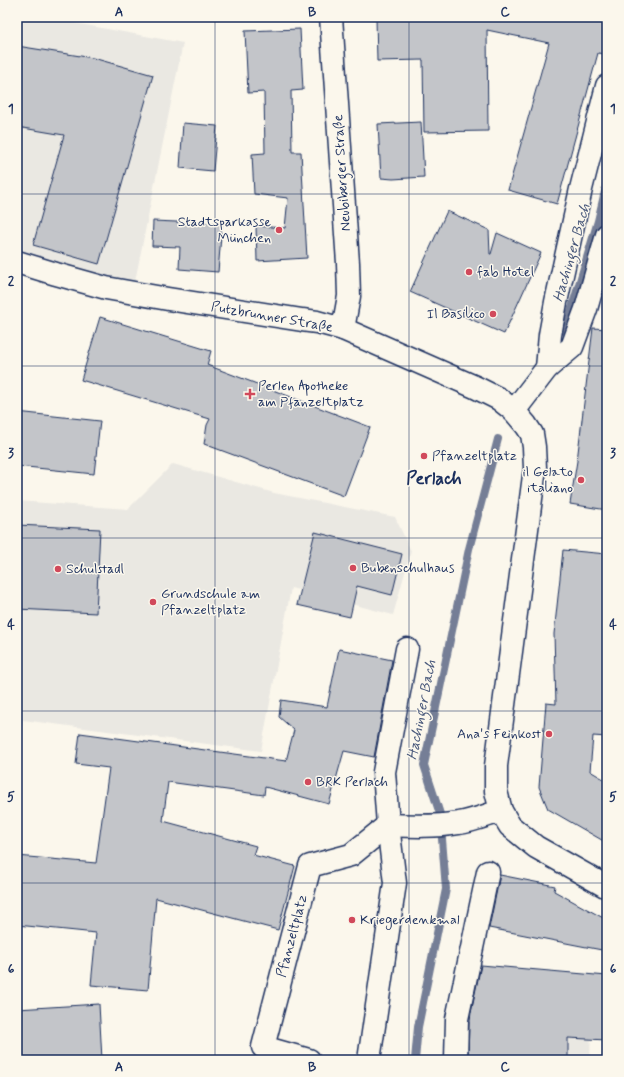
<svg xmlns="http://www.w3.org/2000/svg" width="624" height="1077" viewBox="0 0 624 1077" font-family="Mynerve,sans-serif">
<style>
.built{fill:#eae8e2}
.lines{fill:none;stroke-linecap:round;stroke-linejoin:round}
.stream{stroke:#747e96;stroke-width:8}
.building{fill:#c3c5c9;stroke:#1b2f5e}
.street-casing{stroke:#1b2f5e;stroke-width:25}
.secondary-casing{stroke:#1b2f5e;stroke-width:25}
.street{stroke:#fbf7ec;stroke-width:22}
.secondary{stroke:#fbf7ec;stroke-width:22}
.grid{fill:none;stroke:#1b2f5e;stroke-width:1;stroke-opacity:0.55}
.poi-dot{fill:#d1495b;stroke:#fbf7ec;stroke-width:1.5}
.labels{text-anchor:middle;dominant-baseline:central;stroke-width:3;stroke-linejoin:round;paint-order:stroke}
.street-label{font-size:14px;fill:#1b2f5e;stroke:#fbf7ec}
.poi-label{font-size:14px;fill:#1b2f5e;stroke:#fbf7ec;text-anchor:start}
.water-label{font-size:15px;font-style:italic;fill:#47577a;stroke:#fbf7ec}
.district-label{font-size:18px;font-weight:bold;fill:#1b2f5e;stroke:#fbf7ec}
.neatline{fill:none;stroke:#1b2f5e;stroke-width:1.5}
.grid-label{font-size:13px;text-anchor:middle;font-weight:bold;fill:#1b2f5e}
</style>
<rect width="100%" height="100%" fill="#fbf7ec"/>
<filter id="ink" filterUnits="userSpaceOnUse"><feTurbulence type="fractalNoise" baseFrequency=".025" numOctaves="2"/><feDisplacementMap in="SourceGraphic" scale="8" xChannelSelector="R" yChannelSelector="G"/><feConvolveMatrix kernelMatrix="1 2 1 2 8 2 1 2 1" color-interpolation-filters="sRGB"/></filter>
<g filter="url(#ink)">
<g class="built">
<path d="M17 17H42L183 43 130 306 17 272Z"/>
<path d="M173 464 274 493 395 517 411 551 393 615 291 588 261 751 23 720 17 763V501L128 509Z"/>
<path d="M533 1001 591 1029 590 1060H533Z"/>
</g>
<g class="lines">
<g class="stream">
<path d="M565 331 598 221 607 183"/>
<path d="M415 1060 418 1027 446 889 440 814 424 765 469 549 498 439"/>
</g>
</g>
<g class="building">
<path d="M444 17H607V38L604 54 598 53 557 204 508 190 549 43 487 30 488 131 424 132 423 60 377 61 376 18Z"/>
<path d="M300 29 303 90 291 91 292 152H301L307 258 257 261 256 226 285 228 288 198 254 194 252 154 265 153 264 92 248 93 245 31Z"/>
<path d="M17 46 93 58 153 75 99 264 33 245 64 135 17 127Z"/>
<path d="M421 122 424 177 393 179 381 178 378 124Z"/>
<path d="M183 123 217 126 213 171 180 168Z"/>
<path d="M447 211 489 230 490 254H491L497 233 541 253 504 334 410 292Z"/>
<path d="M153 221 222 224 218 272 179 269 180 247 152 246Z"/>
<path d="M100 317 211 351 207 365 370 427 344 496 204 444 207 425 210 419 81 380Z"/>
<path d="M593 328 607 329V510L570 504 577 461Z"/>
<path d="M17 412 100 421 94 474 17 466Z"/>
<path d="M17 525 100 529 96 613 17 609Z"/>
<path d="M315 532 402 554 392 595 357 586 350 617 297 605Z"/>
<path d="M563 550 607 554V737L593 736 590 771 607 781V843L548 809 539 787 546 703 556 704 554 634Z"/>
<path d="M339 649 392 660 374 757 344 751 329 804 265 787 264 795 168 782 163 821 256 846 253 855 295 866 278 930 156 898 148 990 91 985 96 933 17 925V856L96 863 109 768 76 764 80 733 286 761 294 730 279 717 281 700 327 707Z"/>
<path d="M500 875 555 886 554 891 607 920V951L489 928Z"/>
<path d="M481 965 607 976V1040L568 1038V1060H468L469 1021H470L471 1012Z"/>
<path d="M99 1004 102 1060H17V1009Z"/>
</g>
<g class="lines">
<g class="street-casing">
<g id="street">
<path d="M331 17 348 263 349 296 343 329"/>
<path d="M547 368 550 335 556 302 581 189 607 86"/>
<path d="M514 411 547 368 572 347 586 309 607 235"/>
<path d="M309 1060 263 1047 310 866 351 855 388 825C411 826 436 827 459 823 473 821 487 815 501 811"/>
<path d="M369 1060 395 883 388 825 384 772 407 649"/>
<path d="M456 1060 457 1019 488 872"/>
</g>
</g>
<g class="secondary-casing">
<path id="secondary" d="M17 262 56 274 106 288 168 299 302 320 317 322 343 329 475 387 499 399 514 411 526 425 532 434 534 447 535 468 496 766V791L501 811 510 826 536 847 607 887"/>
</g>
<use href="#street" class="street"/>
<use href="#secondary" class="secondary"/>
</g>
</g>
<path class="grid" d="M215 17V1060M409 17V1060M17 194H607M17 366H607M17 538H607M17 711H607M17 883H607"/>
<g class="poi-dot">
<circle cx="279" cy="230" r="4"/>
<circle cx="469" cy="272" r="4"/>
<circle cx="493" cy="314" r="4"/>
<path d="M248 388h4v4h4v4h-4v4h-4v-4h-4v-4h4z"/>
<circle cx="424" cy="456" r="4"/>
<circle cx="581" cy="480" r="4"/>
<circle cx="353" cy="568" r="4"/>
<circle cx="58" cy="569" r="4"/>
<circle cx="153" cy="602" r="4"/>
<circle cx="549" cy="734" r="4"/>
<circle cx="308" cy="782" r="4"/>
<circle cx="352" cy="920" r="4"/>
</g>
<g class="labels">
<g class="street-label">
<text transform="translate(342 173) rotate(-94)">Neubiberger Straße</text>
<text transform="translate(272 317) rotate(10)">Putzbrunner Straße</text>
<text transform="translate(292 936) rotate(-75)">Pfanzeltplatz</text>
</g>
<g class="poi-label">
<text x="271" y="222" text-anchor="end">Stadtsparkasse<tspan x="271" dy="16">München</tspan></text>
<text x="477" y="272">fab Hotel</text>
<text x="485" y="314" text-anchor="end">Il Basilico</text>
<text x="258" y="386">Perlen Apotheke<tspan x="258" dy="16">am Pfanzeltplatz</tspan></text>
<text x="432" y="456">Pfanzeltplatz</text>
<text x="573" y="472" text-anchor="end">il Gelato<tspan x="573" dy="16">italiano</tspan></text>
<text x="361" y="568">Bubenschulhaus</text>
<text x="66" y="569">Schulstadl</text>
<text x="161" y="594">Grundschule am<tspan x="161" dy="16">Pfanzeltplatz</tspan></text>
<text x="541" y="734" text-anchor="end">Ana's Feinkost</text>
<text x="316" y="782">BRK Perlach</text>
<text x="360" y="920">Kriegerdenkmal</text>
</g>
<g class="water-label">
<text transform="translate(572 253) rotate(-74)">Hachinger Bach</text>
<text transform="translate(422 710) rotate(-79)">Hachinger Bach</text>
</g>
<g class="district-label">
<text x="434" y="479">Perlach</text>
</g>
</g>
<rect width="624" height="1077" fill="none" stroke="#fbf7ec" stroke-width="44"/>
<rect x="22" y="22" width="580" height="1033" class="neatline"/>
<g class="grid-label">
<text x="119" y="16">A</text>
<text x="312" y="16">B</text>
<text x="505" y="16">C</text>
<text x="11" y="113">1</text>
<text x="613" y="113">1</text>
<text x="11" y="285">2</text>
<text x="613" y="285">2</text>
<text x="11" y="457">3</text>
<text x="613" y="457">3</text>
<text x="11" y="629">4</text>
<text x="613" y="629">4</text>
<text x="11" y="801">5</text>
<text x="613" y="801">5</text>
<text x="11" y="973">6</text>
<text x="613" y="973">6</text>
<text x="119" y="1071">A</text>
<text x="312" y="1071">B</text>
<text x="505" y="1071">C</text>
</g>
</svg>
